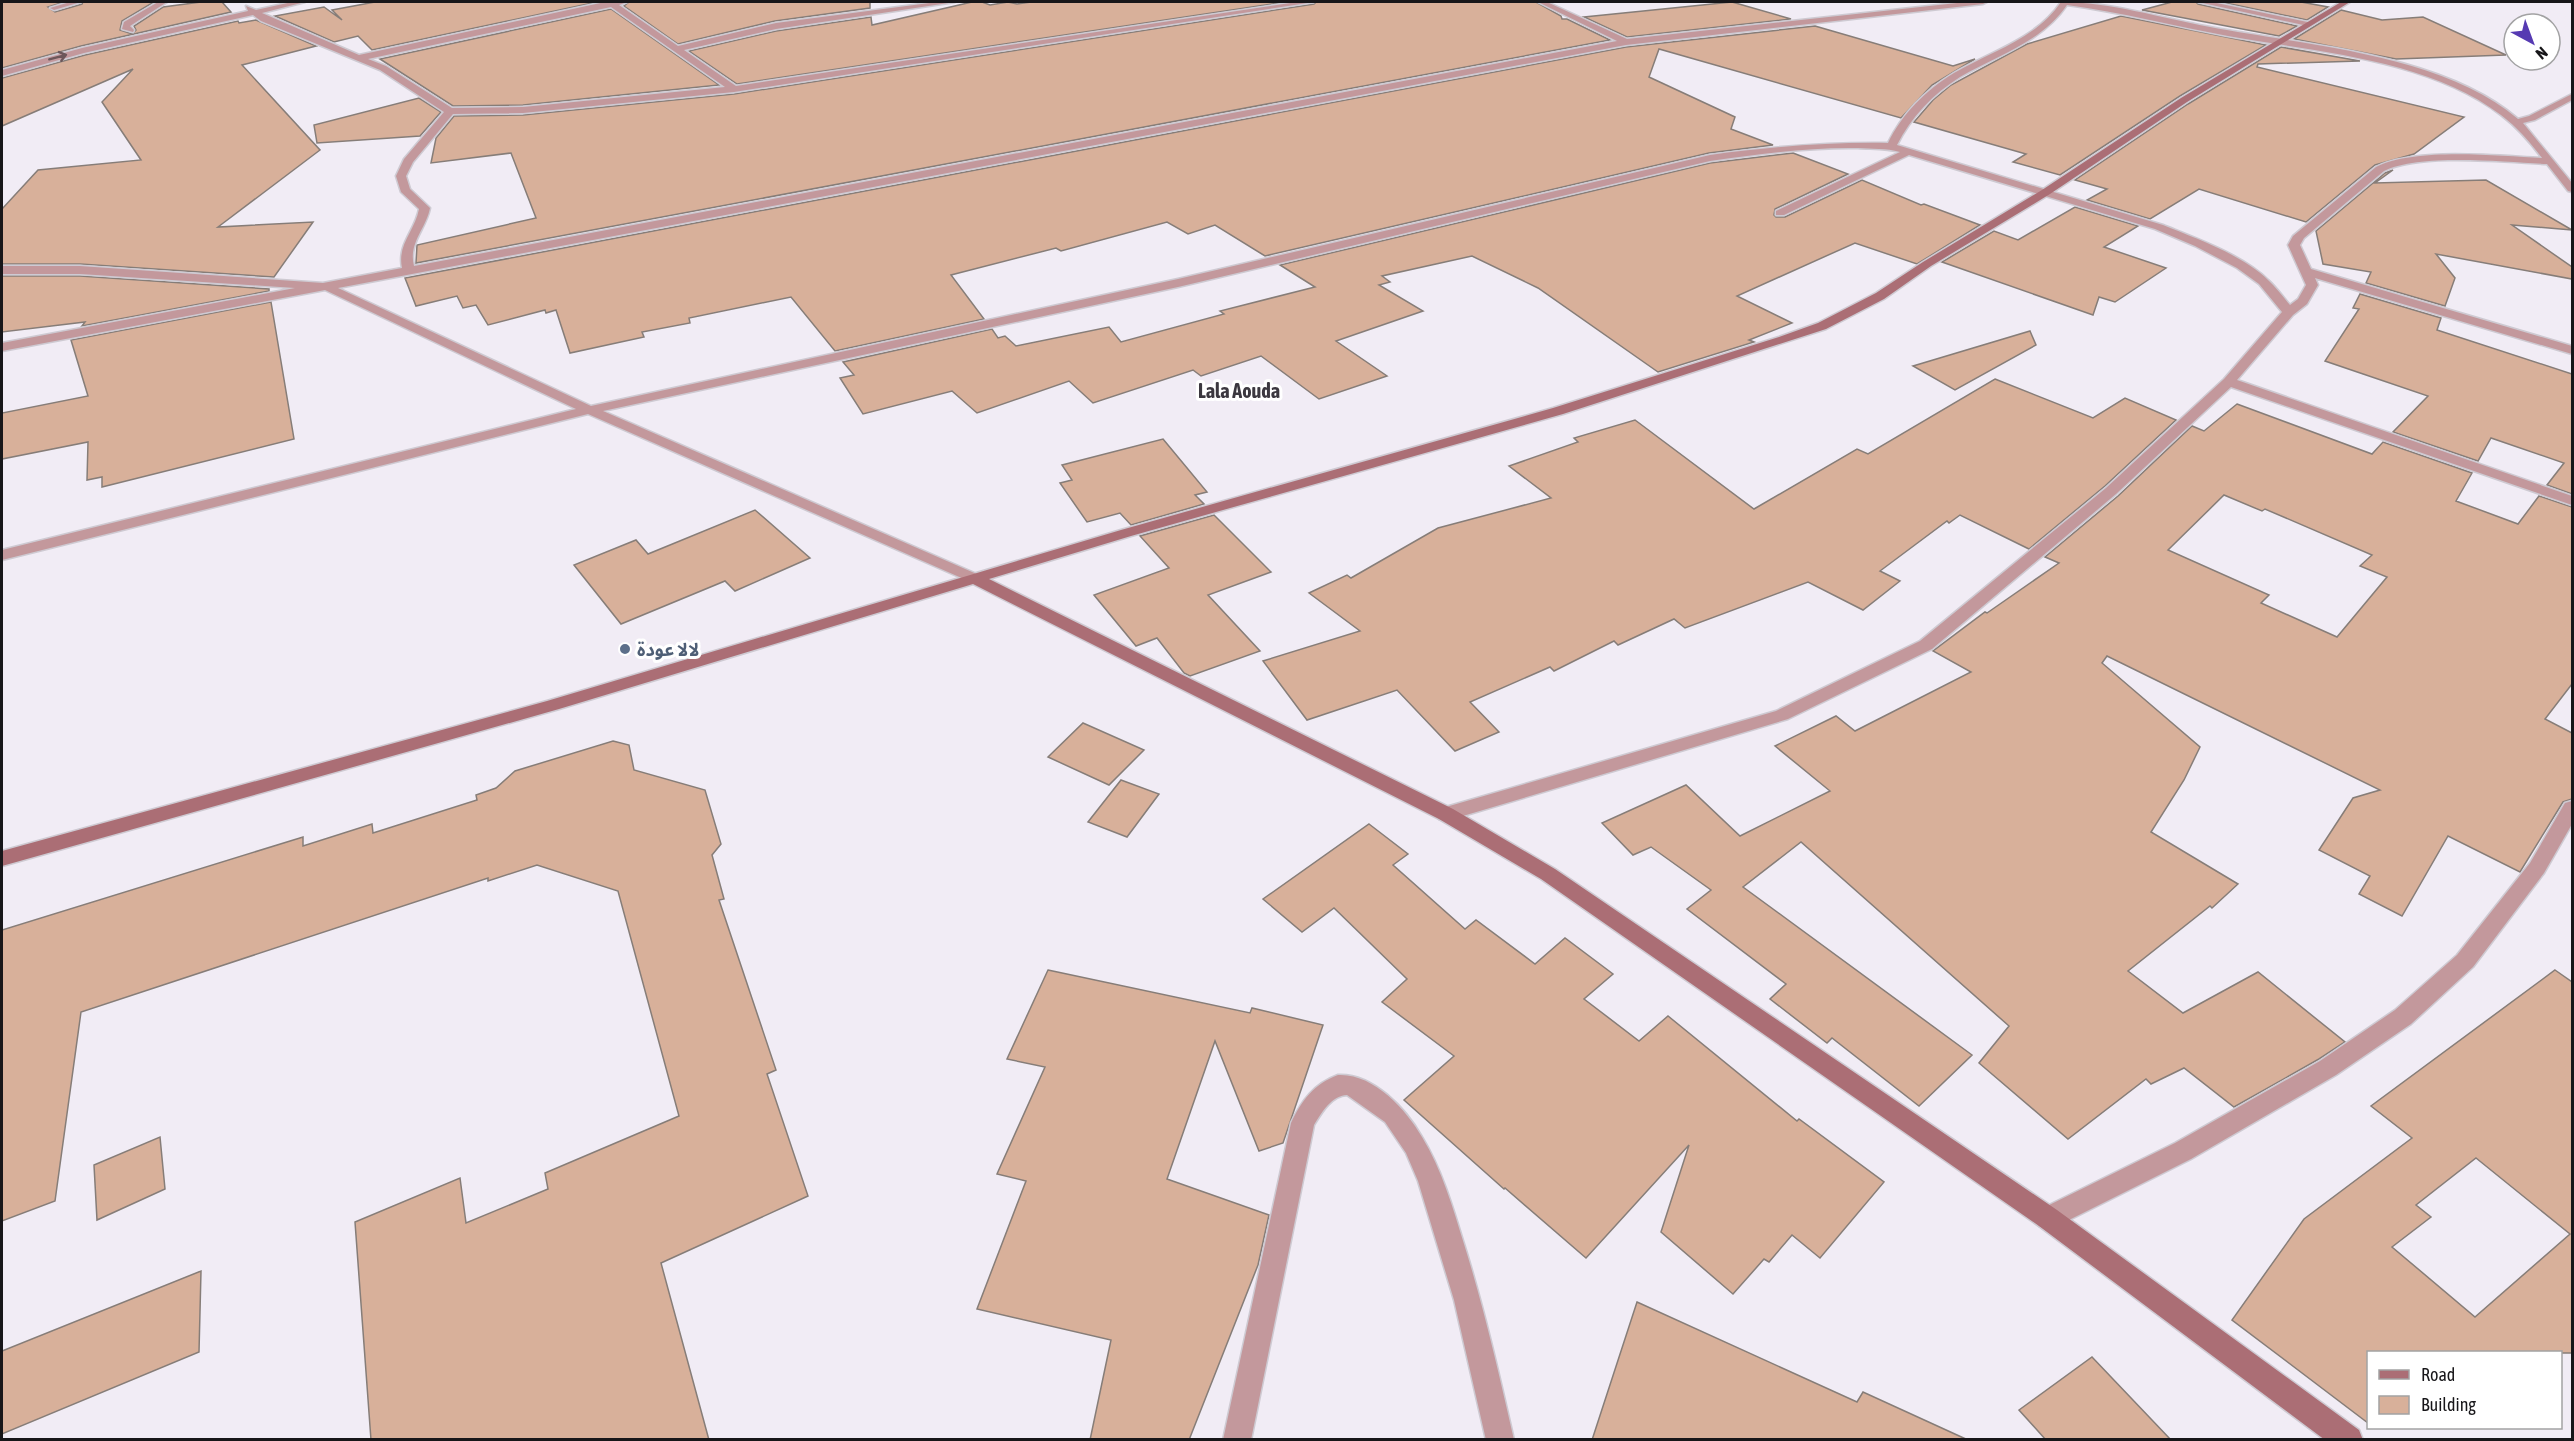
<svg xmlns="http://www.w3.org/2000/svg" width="2574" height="1441" viewBox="0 0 2574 1441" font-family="'Asap Condensed','Noto Sans Arabic',sans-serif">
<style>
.building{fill:#d8b09a;stroke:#867d78;stroke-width:1.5;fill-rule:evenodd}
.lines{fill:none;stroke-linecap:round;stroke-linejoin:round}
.street-casing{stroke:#cecad2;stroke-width:3}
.secondary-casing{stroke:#cecad2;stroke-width:3}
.street{fill:#c3989c;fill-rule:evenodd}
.secondary{fill:#ab6e75;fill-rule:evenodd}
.oneway{stroke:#6d575a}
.service-dot{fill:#5c6f8a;stroke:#fff;stroke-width:2}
.labels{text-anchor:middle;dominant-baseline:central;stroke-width:6;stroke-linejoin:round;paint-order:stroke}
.service-label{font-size:18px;font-weight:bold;fill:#4e5e75;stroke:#fff;text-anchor:start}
.far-district-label{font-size:20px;font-weight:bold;fill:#3b373f;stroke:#fff}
</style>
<rect width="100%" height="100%" fill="#f1ecf5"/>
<g class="building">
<path d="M2 2H64L48 7 55 12 82 4 83 2H154L122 21 120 30 132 34 136 30 134 26 163 7 201 2H222L231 12 81 46 2 68Z"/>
<path d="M375 2H597L372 50 358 36 334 42 275 16 324 7 342 20 332 10Z"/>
<path d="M629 2H870V8L775 21 678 44 624 6Z"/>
<path d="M972 2H982L990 5 1008 2 1017 4 1031 2H1285L737 84 689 51 776 31 871 17 872 25Z"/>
<path d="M1316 2H1536L1561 16 1562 19H1567L1610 40 416 263 417 245 536 218 511 153 431 163 436 138 454 116 523 115 734 94 1314 4Z"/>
<path d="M1732 2 1791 19 1627 37 1584 17Z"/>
<path d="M2172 2H2196L2198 4 2297 26 2279 36 2142 10Z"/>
<path d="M2221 2H2301L2328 7 2307 20Z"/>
<path d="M611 9 719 85 523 105 453 106 380 59Z"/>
<path d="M2341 10 2382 20 2423 17 2506 55 2396 59 2294 39Z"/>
<path d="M2121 16 2266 45 2180 96 2060 175 2013 162 2026 154 1914 122 1933 100 1951 85 2027 44Z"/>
<path d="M256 20 316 46 242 65 320 150 218 227 313 222 274 277 80 264H2V209L38 170 141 160 102 102 133 69 2 126V78L85 55 238 21 239 23Z"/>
<path d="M1815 26 1953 66 1975 59 1932 85 1901 118 1659 49 1649 77 1735 117 1731 129 1773 145 1709 153 1265 256 1215 225 1188 234 1167 222 1061 251 1056 248 951 275 984 319 835 351 791 297 689 318 690 323 642 332 644 337 570 353 556 310 546 313 545 310 488 325 476 305 463 308 457 296 416 306 405 278 1626 47Z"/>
<path d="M2281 47 2360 61 2258 64 2257 67 2464 117 2414 154 2375 165 2306 222 2199 189 2150 219 2087 200 2107 189 2075 180 2188 104Z"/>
<path d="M419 98 441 112 420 136 317 143 314 125Z"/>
<path d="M1793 153 1848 174 1775 209 1774 215 1776 217H1785L1862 180 1921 205 1924 204 1980 225 1917 264 1855 243 1737 296 1792 323 1749 340 1754 342 1658 372 1538 288 1472 256 1382 276 1390 282 1379 285 1423 311 1336 341 1387 376 1319 399 1261 356 1201 376 1193 370 1093 403 1069 381 977 413 952 391 863 414 840 378 854 375 843 362 992 329 998 338 1005 336 1016 346 1109 327 1121 342 1224 314 1220 311 1315 287 1280 265 1710 163Z"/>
<path d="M2393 170 2375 183 2486 180 2572 230 2512 225 2572 267V279L2436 254 2455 278 2445 306 2366 283 2371 272 2323 264 2316 231 2385 173Z"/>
<path d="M2075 207 2138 226 2104 247 2166 268 2115 302 2099 297 2093 315 1942 262 1994 231 2018 240Z"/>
<path d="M2 276H80L269 289V291L82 326 85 322 2 332Z"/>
<path d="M2360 294 2441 318 2437 330 2572 374V494L2547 485 2564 463 2491 438 2478 461 2393 432 2428 396 2325 361 2359 309 2353 308Z"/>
<path d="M271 302 294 439 102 487V477L87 480 88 442 2 459V413L88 396 71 340Z"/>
<path d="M2030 331 2036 345 1955 390 1913 366Z"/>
<path d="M1995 379 2093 418 2125 398 2176 420 2105 486 2029 549 1960 515 1949 523 1947 521 1880 571 1900 581 1863 610 1808 582 1685 628 1674 619 1618 645 1614 641 1554 671 1550 667 1470 702 1499 732 1455 751 1397 690 1307 720 1263 661 1360 631 1309 593 1347 575 1351 578 1438 528 1551 498 1509 466 1578 442 1574 438 1635 420 1754 509 1857 449 1868 454Z"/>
<path d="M2237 404 2372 454 2383 442 2472 473 2456 501 2518 524 2539 496 2572 507V684L2545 719 2572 733V799L2563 802 2520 872 2448 836 2402 916 2359 894 2370 876 2319 850 2353 798 2380 790 2107 656 2102 663 2200 747 2184 780 2151 832 2238 884 2212 908 2210 906 2128 971 2183 1013 2258 972 2345 1042 2319 1059 2234 1107 2184 1068 2151 1084 2146 1079 2068 1139 1979 1063 2009 1026 1801 842 1743 887 1972 1055 1919 1106 1832 1038 1827 1043 1770 999 1786 984 1687 909 1711 890 1651 847 1633 855 1602 823 1686 785 1740 836 1830 791 1775 746 1836 716 1855 731 1971 672 1933 651 1985 612 1987 613 2059 563 2045 557 2118 496 2192 426 2204 431ZM2224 495 2262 511 2265 509 2372 555 2360 566 2387 577 2337 637 2261 603 2269 595 2168 550Z"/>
<path d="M1163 439 1207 492 1195 495 1204 504 1131 525 1120 513 1087 522 1060 483 1072 480 1062 465Z"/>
<path d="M755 510 810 558 735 591 725 581 621 624 574 565 636 540 648 554Z"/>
<path d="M1214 515 1271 572 1208 595 1260 651 1190 676 1184 673 1157 638 1136 646 1094 595 1169 568 1140 536Z"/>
<path d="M1083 723 1144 750 1109 785 1048 757Z"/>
<path d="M613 741 629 745 634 770 705 790 721 844 712 855 724 899 719 900 776 1070 767 1074 808 1196 661 1263 709 1440H371L355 1222 460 1178 466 1223 548 1189 545 1173 679 1116 618 891 537 865 488 881V878L81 1012 55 1201 2 1221V930L303 837V846L372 824 373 833 477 800 476 795 496 788 515 771Z"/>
<path d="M1121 780 1159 794 1127 837 1088 822Z"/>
<path d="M1369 824 1408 854 1393 865 1465 929 1476 920 1535 964 1565 938 1613 974 1584 999 1639 1041 1668 1016 1797 1121 1799 1119 1884 1182 1820 1258 1792 1235 1769 1262 1764 1259 1733 1294 1661 1232 1689 1145 1586 1258 1505 1188 1504 1189 1404 1100 1454 1056 1382 1002 1407 979 1334 908 1302 932 1263 899Z"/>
<path d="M1048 970 1250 1013 1252 1008 1323 1025 1283 1143 1259 1151 1215 1041 1167 1179 1269 1215 1258 1265 1189 1440H1090L1111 1340 977 1309 1026 1181 997 1174 1045 1067 1007 1059Z"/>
<path d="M2555 970 2572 982V1353H2368V1423L2232 1320 2304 1219 2412 1138 2371 1106ZM2476 1158 2570 1234 2475 1317 2392 1247 2431 1217 2416 1205Z"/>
<path d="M160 1137 165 1189 97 1220 94 1165Z"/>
<path d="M201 1271 199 1352 2 1434V1351Z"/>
<path d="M1637 1302 1857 1402 1863 1392 1968 1440H1592Z"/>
<path d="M2092 1357 2171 1440H2046L2019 1410Z"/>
</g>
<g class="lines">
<g class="street-casing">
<g id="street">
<path d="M70 2H81L54 10 50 8Z"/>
<path d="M158 2H167L130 26 134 30 133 32 122 29 124 22Z"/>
<path d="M292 2H305L262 13 359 55 605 2H627L619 5 678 46 776 23 937 2H955L776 29 684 50 736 86 1297 2H1314L734 92 523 113 453 114 413 162 406 176 410 189 430 208C426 229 408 243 414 266L1617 41 1538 2H1547L1627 39 1966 2H1987L1983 4 1626 45 338 288 591 406 1178 279 1710 155C1769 147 1828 142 1888 143 1902 114 1926 90 1954 73 1992 51 2036 39 2061 2 2111 2 2161 18 2210 27 2304 45 2443 54 2518 119L2529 116 2572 94V100L2535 120 2523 123 2572 183V192L2568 191 2547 164C2505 162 2420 153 2384 171L2304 238 2300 245 2311 269 2572 346V354L2315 278 2318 285 2307 304 2293 315 2237 380 2572 496V505L2231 387 2116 494 1932 649 1788 719 1446 821 1439 819 1436 814 1439 809 1776 711 1920 641 2106 488 2224 379 2282 312 2259 284 2237 268 2195 246 2155 229 1909 155 1784 215H1776V211L1900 152C1886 148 1872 149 1858 148 1809 147 1759 154 1710 161L1178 287 603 411 979 575 981 578 973 583 588 414 2 560V550L576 409 325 290 2 351V343L295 288 80 274H2V266H80L323 283 402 268C397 244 415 231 419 209L401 192 396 176 404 159 444 112 380 70 261 21 253 15 84 53 2 76V70L82 48 248 11 246 6 256 10ZM2067 5C2121 12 2174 26 2228 36 2316 52 2428 59 2501 115 2517 127 2530 142 2542 158 2497 156 2416 147 2376 167L2293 236 2288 245 2306 285 2298 299 2290 305C2283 297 2276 287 2268 280 2243 255 2195 238 2163 225L1897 145C1911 117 1933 94 1960 77 1998 55 2042 42 2067 5ZM611 7 725 87 523 107 452 108 386 66 368 59Z"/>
<path d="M2198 2H2212L2312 23 2308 26Z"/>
<path d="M2572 801V824L2544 873 2473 967 2411 1024 2336 1075 2191 1159 2057 1226 2048 1230 2039 1226 2036 1218 2039 1210 2175 1143 2320 1061 2395 1010 2457 955 2530 863 2565 803Z"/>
<path d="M1338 1075C1373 1073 1406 1109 1422 1137 1442 1170 1453 1208 1464 1244 1484 1308 1499 1374 1514 1440H1486L1454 1300 1418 1181 1406 1153 1385 1122 1347 1095C1331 1096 1322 1112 1314 1125L1251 1440H1223L1291 1123C1302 1100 1314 1084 1338 1075Z"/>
</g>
</g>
<g class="secondary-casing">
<path id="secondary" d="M2341 2H2350L2187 102 2050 194 1931 266 1884 299 1826 329 1563 414 1131 536 989 579 1453 809 1555 869 2057 1210 2359 1430 2363 1440H2325L2039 1226 1541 879 1439 819 973 584 559 709 2 866V851L547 701 1121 530 1553 408 1779 337 1818 323 1876 293 1923 262 2042 190 2181 98Z"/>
</g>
<use href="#street" class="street"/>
<use href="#secondary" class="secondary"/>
</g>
<defs><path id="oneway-shaft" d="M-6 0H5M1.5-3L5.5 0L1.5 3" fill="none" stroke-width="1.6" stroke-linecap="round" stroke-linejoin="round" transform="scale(1.5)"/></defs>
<use class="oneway" href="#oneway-shaft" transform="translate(58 57) rotate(-15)"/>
<circle class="service-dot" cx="625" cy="649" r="6"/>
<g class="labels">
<g class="service-label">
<text x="637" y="649">لالا عودة</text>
</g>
<g class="far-district-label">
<text x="1239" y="390">Lala Aouda</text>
</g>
</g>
<rect width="2574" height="1441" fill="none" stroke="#171619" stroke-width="6"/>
<rect x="2367" y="1351" width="195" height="78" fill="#ffffff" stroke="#a2a2a3" stroke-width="1.5"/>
<rect x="2379" y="1370" width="30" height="9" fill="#ab6e75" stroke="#a2a2a3" stroke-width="1.5"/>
<text x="2421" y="1381" font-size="18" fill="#171619">Road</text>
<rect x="2379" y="1396" width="30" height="18" fill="#d8b09a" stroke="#a2a2a3" stroke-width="1.5"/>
<text x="2421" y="1411" font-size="18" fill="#171619">Building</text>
<g transform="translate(2532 42) rotate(139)"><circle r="28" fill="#ffffff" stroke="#a2a2a3" stroke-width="1.5"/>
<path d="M0-4.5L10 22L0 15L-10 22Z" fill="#563ab2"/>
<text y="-9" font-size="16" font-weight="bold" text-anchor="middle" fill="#171619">N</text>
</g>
</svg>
